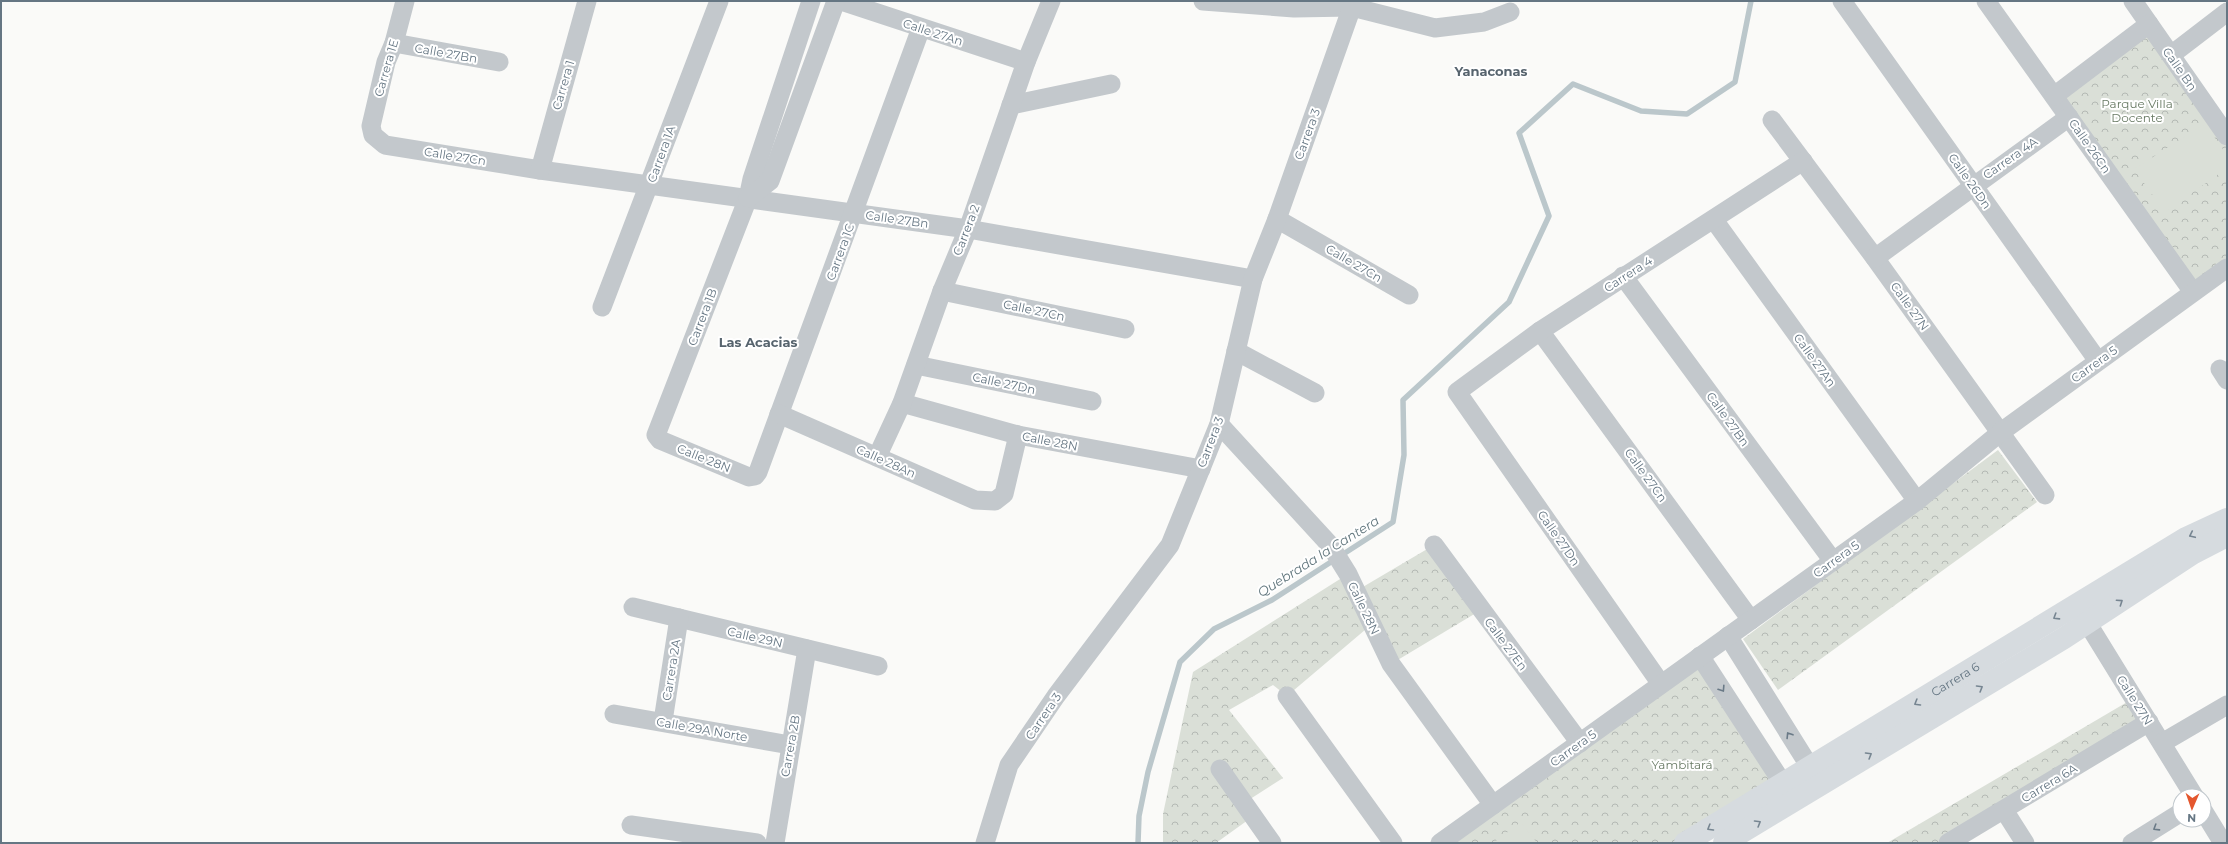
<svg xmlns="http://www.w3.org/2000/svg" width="2228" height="844" viewBox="0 0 2228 844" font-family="Montserrat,sans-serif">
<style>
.forest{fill:url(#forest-crowns)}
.garden{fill:#dadfd7}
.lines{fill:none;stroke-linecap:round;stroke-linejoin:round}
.stream{stroke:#bbc7cb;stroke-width:5.5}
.minor{stroke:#c3c8cc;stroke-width:19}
.major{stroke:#d6dbdf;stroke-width:22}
.oneway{stroke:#768591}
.oneway2{stroke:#6a7a87}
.labels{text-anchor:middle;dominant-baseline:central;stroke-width:4;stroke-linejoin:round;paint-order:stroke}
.street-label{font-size:12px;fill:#657683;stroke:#fff}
.park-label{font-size:12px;fill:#687a64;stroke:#fff}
.neighbourhood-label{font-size:13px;font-weight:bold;fill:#57646e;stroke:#fff}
.water-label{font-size:13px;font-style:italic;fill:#60757c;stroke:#fff}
</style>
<defs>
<pattern id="forest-crowns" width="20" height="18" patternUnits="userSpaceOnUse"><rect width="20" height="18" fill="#dadfd7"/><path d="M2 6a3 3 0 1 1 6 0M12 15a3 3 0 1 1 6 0" fill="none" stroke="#b4b9b4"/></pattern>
</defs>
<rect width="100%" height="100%" fill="#fafaf8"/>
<g class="forest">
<path d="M2149 24 2227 136V267L2193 292 2054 96Z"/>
<path d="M1998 450 2037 502 1778 690 1743 639Z"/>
<path d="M1434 545 1481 610 1391 664 1372 624 1287 696 1273 685 1229 710 1283 778 1244 803 1248 820 1216 843H1163V814L1193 672 1348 574 1356 591Z"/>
<path d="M1704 664 1783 785 1685 843H1441Z"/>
<path d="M2134 698 2152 726 1956 843H1887Z"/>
</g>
<g class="garden">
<path d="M2205 124 2227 155V168L2165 212 2134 169Z"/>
<path d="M1521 822 1537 843H1493Z"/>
</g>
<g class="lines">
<path class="stream" d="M1138 843 1139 816 1148 772 1180 662 1214 629 1272 600 1393 522 1404 455 1403 400 1509 302 1549 216 1519 133 1573 84 1641 111 1687 114 1735 82 1751 1"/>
<g class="minor">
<path d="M405 1 394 43 386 62 371 126 373 135 385 145 540 170 968 229 1253 279"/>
<path d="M811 1 752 179 748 198 656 435 660 440 749 477 755 476 758 472 921 28"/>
<path d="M841 1 1026 62"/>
<path d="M1203 1 1294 8 1352 7 1435 28 1484 22 1510 12"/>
<path d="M1842 1 2098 361"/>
<path d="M1986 1 2193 292"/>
<path d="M2133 1 2227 136"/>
<path d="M394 43 499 62"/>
<path d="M2171 55 2227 12"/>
<path d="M2054 96 2149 24"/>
<path d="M1011 105 1111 84"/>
<path d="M1772 120 1875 258 2045 495"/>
<path d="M540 170 587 1"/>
<path d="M748 198 770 181 836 1"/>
<path d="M1277 219 1409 295"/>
<path d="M1714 220 1917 501"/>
<path d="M1875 258 2069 117"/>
<path d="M1623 276 1833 561"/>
<path d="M942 291 1125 329"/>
<path d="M602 307 719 1"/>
<path d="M1540 331 1751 620"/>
<path d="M1236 351 1315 393"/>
<path d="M916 365 1092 401"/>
<path d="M2220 369 2227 380"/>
<path d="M902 403 1018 435 1201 469"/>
<path d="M779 414 975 500 995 501 1004 494 1018 435"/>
<path d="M1219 424 1330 545 1348 574 1391 664 1493 805"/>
<path d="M877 457 902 403 942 291 968 229 1026 62 1051 1"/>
<path d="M1434 545 1580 743"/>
<path d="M633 607 878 666"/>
<path d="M2080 611 2194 796"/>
<path d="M1728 636 1818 780"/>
<path d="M1700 656 1791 796"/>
<path d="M1661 684 1457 392 1540 331 1803 161"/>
<path d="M1287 696 1393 843"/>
<path d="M614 714 790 745"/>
<path d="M663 721 679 618"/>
<path d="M2162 743 2227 705"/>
<path d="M1220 769 1272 843"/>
<path d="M2004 810 2025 843"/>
<path d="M2204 812 2223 843"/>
<path d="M631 825 757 843"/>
<path d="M775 843 807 649"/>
<path d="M985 843 1009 765 1056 696 1170 545 1219 424 1253 279 1277 219 1354 1"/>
<path d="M1440 843 1917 501 2001 432 2227 268"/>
<path d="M1948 843 2149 722"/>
<path d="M2132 843 2180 813"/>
</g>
<g class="major">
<path id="s1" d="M1685 843 2186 538 2227 519"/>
<path d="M1724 843 2064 638 2192 554 2227 536"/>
</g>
</g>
<defs><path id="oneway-chevron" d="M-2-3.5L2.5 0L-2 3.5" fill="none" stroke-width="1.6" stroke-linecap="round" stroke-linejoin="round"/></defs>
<g class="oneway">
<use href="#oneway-chevron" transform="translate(2192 535) rotate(155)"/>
<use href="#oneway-chevron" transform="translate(2120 602) rotate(-34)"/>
<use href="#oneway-chevron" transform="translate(2056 617) rotate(148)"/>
<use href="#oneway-chevron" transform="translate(1980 688) rotate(-31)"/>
<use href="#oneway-chevron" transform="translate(1917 703) rotate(149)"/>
<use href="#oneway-chevron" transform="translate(1869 755) rotate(-31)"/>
<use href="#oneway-chevron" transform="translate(1758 823) rotate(-31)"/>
<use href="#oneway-chevron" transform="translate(1710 828) rotate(149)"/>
</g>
<g class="oneway2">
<use href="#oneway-chevron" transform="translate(1722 689) rotate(57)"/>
<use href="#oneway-chevron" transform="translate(1789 735) rotate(-122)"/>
<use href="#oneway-chevron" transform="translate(2156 828) rotate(148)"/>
</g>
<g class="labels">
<g class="street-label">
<text transform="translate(933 32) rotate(18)">Calle 27An</text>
<text transform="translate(446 53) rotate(10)">Calle 27Bn</text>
<text transform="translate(386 68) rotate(-74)">Carrera 1E</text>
<text transform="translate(2180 69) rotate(55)">Calle Bn</text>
<text transform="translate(563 85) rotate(-74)">Carrera 1</text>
<text transform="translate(1307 134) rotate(-70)">Carrera 3</text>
<text transform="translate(2090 146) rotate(55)">Calle 26Cn</text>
<text transform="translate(661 154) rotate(-70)">Carrera 1A</text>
<text transform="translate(455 156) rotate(9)">Calle 27Cn</text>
<text transform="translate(2010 158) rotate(-35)">Carrera 4A</text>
<text transform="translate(1970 181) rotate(55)">Calle 26Dn</text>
<text transform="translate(897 219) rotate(8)">Calle 27Bn</text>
<text transform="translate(966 230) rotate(-69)">Carrera 2</text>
<text transform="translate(840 252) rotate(-70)">Carrera 1C</text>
<text transform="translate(1354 263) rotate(30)">Calle 27Cn</text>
<text transform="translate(1628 274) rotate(-33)">Carrera 4</text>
<text transform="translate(1910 306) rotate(54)">Calle 27N</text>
<text transform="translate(1034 310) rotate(12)">Calle 27Cn</text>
<text transform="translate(702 317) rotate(-69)">Carrera 1B</text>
<text transform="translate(1815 360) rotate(54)">Calle 27An</text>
<text transform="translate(2094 364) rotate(-36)">Carrera 5</text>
<text transform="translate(1004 383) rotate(12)">Calle 27Dn</text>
<text transform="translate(1728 419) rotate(54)">Calle 27Bn</text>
<text transform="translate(1050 441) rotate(11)">Calle 28N</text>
<text transform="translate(1210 442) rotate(-69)">Carrera 3</text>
<text transform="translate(704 458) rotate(22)">Calle 28N</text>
<text transform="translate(886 461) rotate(24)">Calle 28An</text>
<text transform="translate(1646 475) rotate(54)">Calle 27Cn</text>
<text transform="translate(1559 538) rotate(55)">Calle 27Dn</text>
<text transform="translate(1836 559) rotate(-36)">Carrera 5</text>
<text transform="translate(1364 608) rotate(64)">Calle 28N</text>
<text transform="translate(755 637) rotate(13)">Calle 29N</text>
<text transform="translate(1506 644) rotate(53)">Calle 27En</text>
<text transform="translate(671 670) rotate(-81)">Carrera 2A</text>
<text stroke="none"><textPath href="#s1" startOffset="316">Carrera 6</textPath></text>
<text transform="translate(2135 700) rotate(58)">Calle 27N</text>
<text transform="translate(1043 716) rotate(-56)">Carrera 3</text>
<text transform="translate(702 729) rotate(10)">Calle 29A Norte</text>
<text transform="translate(790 746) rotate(-80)">Carrera 2B</text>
<text transform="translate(1573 748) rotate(-36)">Carrera 5</text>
<text transform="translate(2049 783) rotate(-31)">Carrera 6A</text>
</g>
<g class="park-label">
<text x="2137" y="103">Parque Villa<tspan x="2137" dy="14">Docente</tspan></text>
<text x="1682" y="764">Yambitará</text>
</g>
<g class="neighbourhood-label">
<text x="1491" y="71">Yanaconas</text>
<text x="758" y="342">Las Acacias</text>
</g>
<g class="water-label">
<text transform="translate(1318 556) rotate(-32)">Quebrada la Cantera</text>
</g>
</g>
<rect width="2228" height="844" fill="none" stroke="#657683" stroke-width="4"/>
<g transform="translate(2192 808) rotate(182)"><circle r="19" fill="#ffffff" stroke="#c1c8cd"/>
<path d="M0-3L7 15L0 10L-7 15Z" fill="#e4572e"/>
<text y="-6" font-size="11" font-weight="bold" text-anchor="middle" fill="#657683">N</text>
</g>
</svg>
